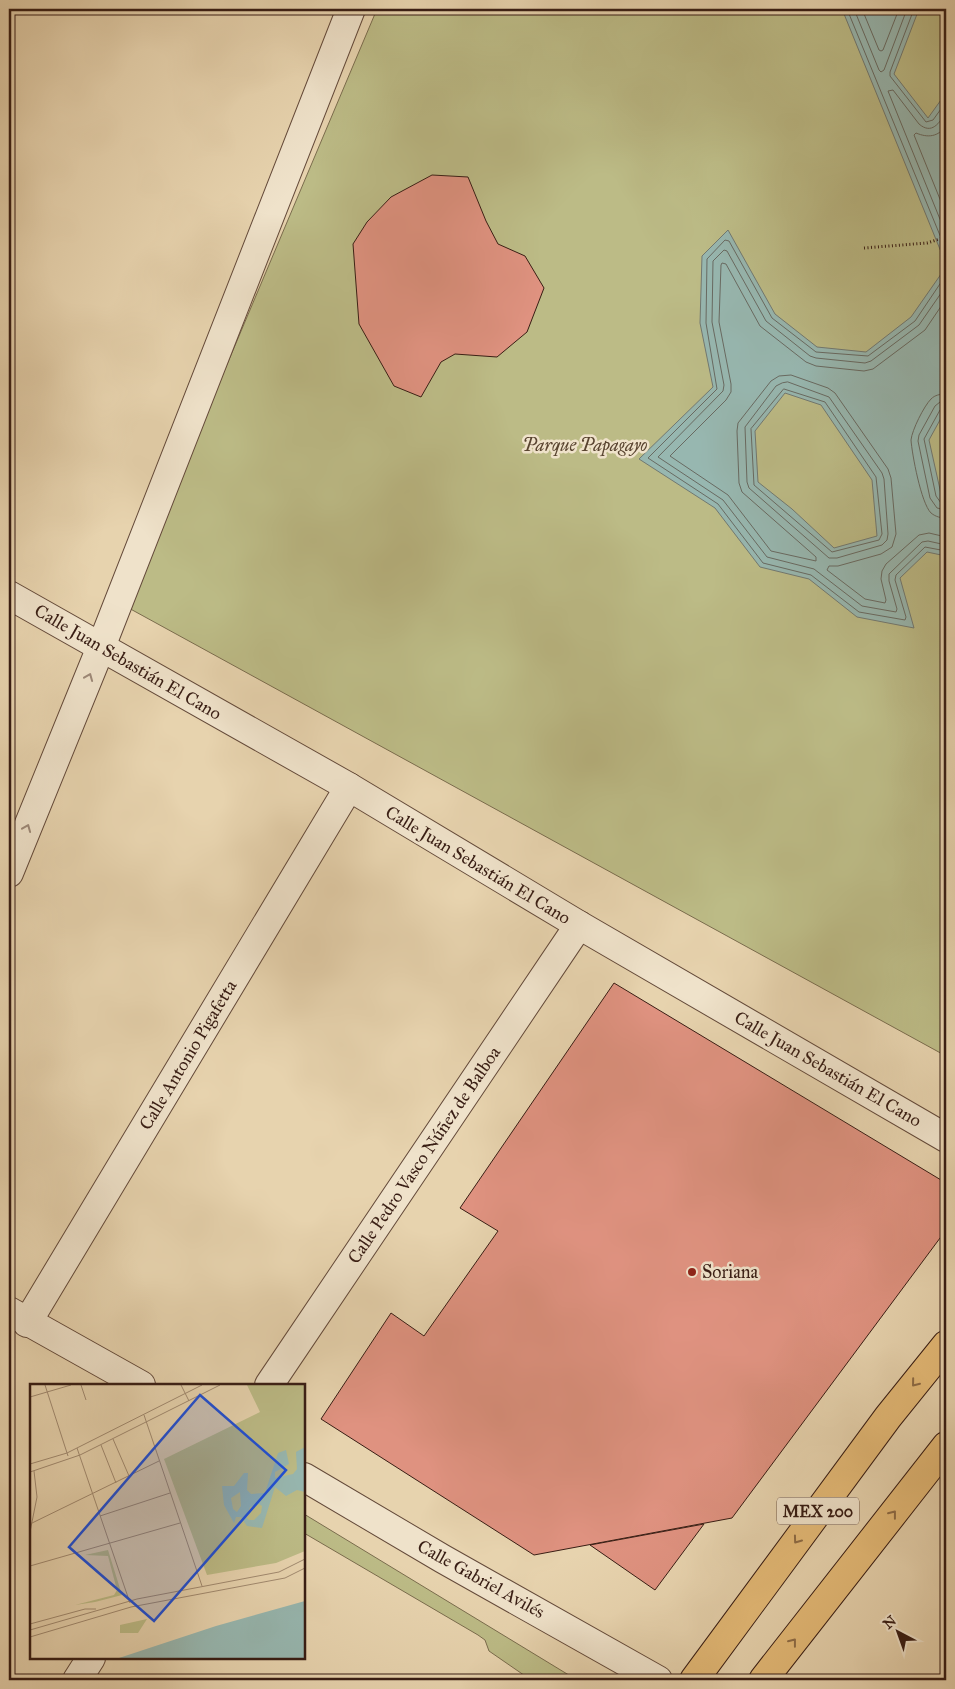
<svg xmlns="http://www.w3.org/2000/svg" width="955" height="1689" viewBox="0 0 955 1689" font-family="'IM FELL Great Primer',serif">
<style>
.green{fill:#bcbb86;stroke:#7a6c4d}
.water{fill:#97b7b0;stroke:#717972;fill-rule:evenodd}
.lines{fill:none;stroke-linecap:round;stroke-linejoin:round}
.shore{stroke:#686a62;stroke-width:1}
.building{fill:#df9280;stroke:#381d14}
.minor-casing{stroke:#644a3a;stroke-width:30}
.major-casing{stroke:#381d14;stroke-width:30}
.path{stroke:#381d14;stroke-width:3;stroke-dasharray:1 2.5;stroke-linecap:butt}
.minor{stroke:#efe2ca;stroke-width:28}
.major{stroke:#e4ba77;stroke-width:28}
.oneway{stroke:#9d8978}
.oneway2{stroke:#8e6c46}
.poi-dot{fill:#8f2418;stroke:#efe2ca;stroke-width:2}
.labels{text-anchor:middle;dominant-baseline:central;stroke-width:5;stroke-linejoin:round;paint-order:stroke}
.shield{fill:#efe2ca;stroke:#6f584b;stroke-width:1}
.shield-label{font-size:16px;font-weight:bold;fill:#381d14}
.park-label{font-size:18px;font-style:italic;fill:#594430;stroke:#efe2ca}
.street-label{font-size:18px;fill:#381d14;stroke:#efe2ca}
.poi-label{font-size:18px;fill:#381d14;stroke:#efe2ca;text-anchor:start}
.inset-road{fill:none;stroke:#a18a70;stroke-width:1}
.view{fill:#1d4ed8;fill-opacity:0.15;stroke:#1d4ed8;stroke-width:2.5}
.inset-edge{fill:none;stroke:#381d14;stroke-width:2.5}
</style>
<rect width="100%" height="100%" fill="#e7d3ae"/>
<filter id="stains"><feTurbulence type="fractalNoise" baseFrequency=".004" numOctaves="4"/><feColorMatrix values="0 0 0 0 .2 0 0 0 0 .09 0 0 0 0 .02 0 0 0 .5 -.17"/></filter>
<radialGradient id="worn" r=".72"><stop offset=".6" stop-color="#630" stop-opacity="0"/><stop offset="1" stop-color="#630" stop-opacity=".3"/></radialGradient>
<g class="green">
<path d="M377 9H946V1056L125 606Z"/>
<path d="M304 1514 577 1680H531L489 1651 485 1640 478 1635 304 1533Z"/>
</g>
<g class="water">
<path d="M842 9H919L894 74 928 118 946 93V264Z"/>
<path d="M728 230 775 314 817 347 866 352 911 317 946 267V409L929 440 941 494 946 502V556L927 552 900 578 914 628 857 617 809 579 760 567 715 508 639 459 713 387 700 323 702 256ZM785 393 821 405 872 480 877 536 834 548 792 509 758 482 755 431Z"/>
</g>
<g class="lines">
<g class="shore">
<path d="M847 9 946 250"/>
<path d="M854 9 879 70 881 72 884 70 907 9"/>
<path d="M862 9 879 50 881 51 883 50 899 9"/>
<path d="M914 9 890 72V76L926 122 933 120 946 102"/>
<path d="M946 113C939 123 932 135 919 124L893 90 888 91 946 234"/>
<path d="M946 126C938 137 928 138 916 133L914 135 946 214"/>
<path d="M946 275 915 321 868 356 816 352 772 318 729 241 725 240 707 259 706 323 717 389 648 458 718 504 763 563 811 575 859 612 905 620 906 617 895 580 896 575 925 547 946 551"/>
<path d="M946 286 919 325 871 361 865 363 816 358 810 356 766 321 727 251 724 250 713 261 712 322 724 385 723 391 658 457 723 500 767 557 814 569 862 606 896 612 897 609 889 581V574L922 542 928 541 946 545"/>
<path d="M946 299 925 330 873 369 864 371 816 366 806 362 760 326 726 264 722 263 721 265 719 322 731 384V392L726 400 670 456 728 495 771 551 816 561V557L742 492 739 483 737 431 738 423 771 381 779 376 791 375 828 388 835 393 888 469 891 478 896 534 892 547 881 554 838 566H829L827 570 865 599 885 603 886 600 881 579 882 571 886 564 919 535 929 533 946 537"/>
<path d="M788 382 829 397 882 473 884 479 888 534 887 540 882 545 837 558H829L749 488 747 482 745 427 776 386 782 383Z"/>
<path d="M784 389 825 402 876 477 882 534 879 540 832 552 754 485 751 429Z"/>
<path d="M946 394C940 394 935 395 931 399 924 406 912 430 911 440 912 454 921 503 931 513 936 517 941 518 946 518"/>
<path d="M946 401 940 402 935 406 919 435 918 441 930 498 937 508 946 510"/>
<path d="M946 407 940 410 924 439 936 496 941 503 946 504"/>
</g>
</g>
<g class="building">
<path d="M432 175 468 177 486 221 498 244 525 256 544 288 527 332 497 357 455 354 441 362 421 397 394 386 359 324 353 244 367 222 391 197Z"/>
<path d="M614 983 946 1183V1211L943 1215 946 1217V1230L732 1518 534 1555 321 1419 391 1313 424 1336 498 1231 460 1208Z"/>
<path d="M704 1524 655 1590 590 1545Z"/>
</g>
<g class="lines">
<g class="minor-casing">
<g id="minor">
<path d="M9 595 349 787 579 925 946 1138"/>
<path d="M9 873 101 647 351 9"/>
<path d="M9 1311 141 1385"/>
<path d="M27 1323 349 787"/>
<path d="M269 1385 579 925"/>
<path d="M304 1477 443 1559 658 1680"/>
<path d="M77 1680 91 1658"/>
</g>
</g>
<g class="major-casing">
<g id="major">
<path d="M694 1680 888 1417 946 1345"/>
<path d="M763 1680 946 1446"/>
</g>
</g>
<path class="path" d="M864 248 927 243 946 237"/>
<use href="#minor" class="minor"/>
<use href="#major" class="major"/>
</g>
<defs><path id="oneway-chevron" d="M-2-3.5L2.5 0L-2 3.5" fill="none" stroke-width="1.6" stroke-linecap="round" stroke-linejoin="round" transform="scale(1.25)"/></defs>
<g class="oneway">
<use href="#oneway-chevron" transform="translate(89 677) rotate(-68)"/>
<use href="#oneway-chevron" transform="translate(27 828) rotate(-68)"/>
</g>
<g class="oneway2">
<use href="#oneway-chevron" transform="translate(915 1383) rotate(129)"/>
<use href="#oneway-chevron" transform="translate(893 1514) rotate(-52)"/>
<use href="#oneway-chevron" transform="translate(797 1540) rotate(126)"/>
<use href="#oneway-chevron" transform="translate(793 1642) rotate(-52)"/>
</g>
<circle class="poi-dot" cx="692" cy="1272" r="5"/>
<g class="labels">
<rect class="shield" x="777" y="1497.5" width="82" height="27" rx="4"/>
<g class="shield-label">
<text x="818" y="1511">MEX 200</text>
</g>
<g class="park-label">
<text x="585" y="445">Parque Papagayo</text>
</g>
<g class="street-label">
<text transform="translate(128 662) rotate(30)">Calle Juan Sebastián El Cano</text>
<text transform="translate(478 865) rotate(31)">Calle Juan Sebastián El Cano</text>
<text transform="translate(188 1055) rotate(-59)">Calle Antonio Pigafetta</text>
<text transform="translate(828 1069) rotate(30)">Calle Juan Sebastián El Cano</text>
<text transform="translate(424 1155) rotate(-56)">Calle Pedro Vasco Núñez de Balboa</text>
<text transform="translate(481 1579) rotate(29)">Calle Gabriel Avilés</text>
</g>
<g class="poi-label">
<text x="702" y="1272">Soriana</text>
</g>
</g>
<g transform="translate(30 1384)">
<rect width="275" height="275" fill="#e7d3ae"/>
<path d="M217 1H275V167L246 179 177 191 134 75 230 28ZM78 166 92 211 65 218 45 221 84 211 87 206 78 172 55 171ZM117 235 108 249H90V241Z" fill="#bcbb86"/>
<path d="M275 63V108L267 106 256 112 245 103 232 144 217 142 211 133H206L204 139 194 121 192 102H204L214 89H218L217 106 221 110 235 109 248 69 256 66 259 80 245 88V94L263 90 267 85 266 68ZM210 108 211 122 207 128 203 125 201 114ZM229 120 232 122 231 129 224 136H219L216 133 220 123ZM275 217V274H89L186 242Z" fill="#97b7b0" fill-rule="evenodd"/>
<path class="inset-road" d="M15 1 38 72M51 1 56 16M151 1 159 17M0 13 41 1M114 31 172 202M83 55 99 92M71 61 86 99M47 64 100 219M0 80 37 69 172 1M0 88 50 71 190 1M70 132 140 109M0 140 129 77M0 148 7 113 4 87M0 182 150 139M0 240 55 225H66M0 246 107 215 249 188 275 175M0 253 101 223 255 194 275 184"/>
<path class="view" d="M170 11 256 86 124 237 39 163Z"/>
<rect width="275" height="275" class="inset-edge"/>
</g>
<rect width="955" height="1689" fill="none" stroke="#e7d3ae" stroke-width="30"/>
<rect x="10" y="10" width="935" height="1669" fill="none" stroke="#381d14" stroke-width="2.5"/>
<rect x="15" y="15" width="925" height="1659" fill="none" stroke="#381d14"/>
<g transform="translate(898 1632) rotate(319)" stroke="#efe2ca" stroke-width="4" paint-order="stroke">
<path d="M0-4L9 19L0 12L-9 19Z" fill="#381d14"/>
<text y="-8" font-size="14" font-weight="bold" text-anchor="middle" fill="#381d14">N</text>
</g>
<rect width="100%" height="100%" filter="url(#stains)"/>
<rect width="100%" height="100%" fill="url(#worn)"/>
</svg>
